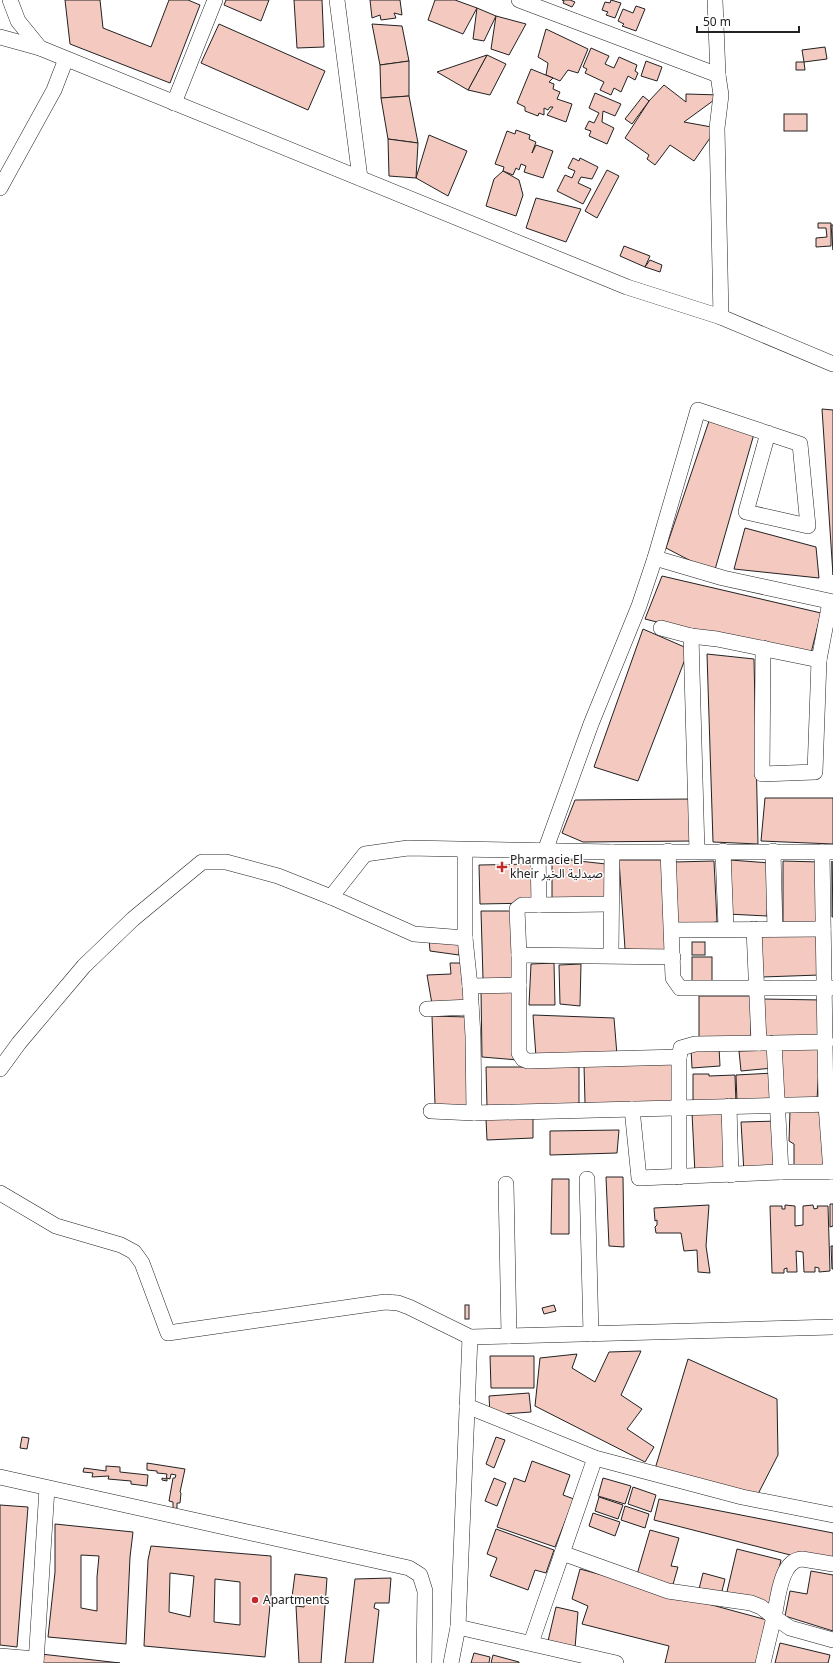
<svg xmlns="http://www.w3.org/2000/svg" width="833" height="1663" viewBox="0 0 833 1663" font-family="Georgia,'Noto Sans Arabic',serif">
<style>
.building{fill:#f3c9c0;stroke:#222;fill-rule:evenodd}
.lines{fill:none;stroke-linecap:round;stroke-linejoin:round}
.minor-casing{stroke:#222;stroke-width:16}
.minor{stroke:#fff;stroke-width:15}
.poi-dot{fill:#c62828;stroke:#fff;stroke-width:1.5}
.labels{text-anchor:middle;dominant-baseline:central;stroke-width:3;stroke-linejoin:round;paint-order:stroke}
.poi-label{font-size:12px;fill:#222;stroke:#fff;text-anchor:start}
</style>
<rect width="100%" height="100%" fill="#fff"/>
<g class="building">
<path d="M65 0H100L103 28 151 47 169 0H188L200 5 170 83 70 44Z"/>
<path d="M226 0H269L261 21 224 5Z"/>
<path d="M294 0H322L324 47 297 48Z"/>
<path d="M370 0H400L402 15 394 13 396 18 381 20 380 15 372 18Z"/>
<path d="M435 0H455L477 8 463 34 428 20Z"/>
<path d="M562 0H570L575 2 572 7 563 3 564 1Z"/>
<path d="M611 0 621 3 615 18 606 15 608 12 602 10 605 2 610 3Z"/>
<path d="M636 6 645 9 636 31 622 26 624 24 618 21 623 9 633 13Z"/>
<path d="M477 8 496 16 484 41 473 39Z"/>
<path d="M496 16 526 24 509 55 491 49Z"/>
<path d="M219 24 325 71 308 110 201 63Z"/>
<path d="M372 24 402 26 409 61 380 65Z"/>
<path d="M546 29 588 49 578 73 568 70 560 81 546 75 548 63 538 57Z"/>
<path d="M825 47 827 59 804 62 802 50Z"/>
<path d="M591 48 609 56 605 64 614 68 619 57 637 65 635 71 638 73 635 80 628 76 621 92 614 88 611 95 600 90 604 82 585 73 587 69 583 67Z"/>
<path d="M487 55 506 64 490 95 468 90Z"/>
<path d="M487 55 468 90 437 72Z"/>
<path d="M409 61V96L381 98 380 65Z"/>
<path d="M646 61 662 67 657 81 641 76Z"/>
<path d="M796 62H804L805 70H796Z"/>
<path d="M531 69 553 78 549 82 554 84 553 89 560 92 557 99 572 104 566 122 547 115 553 107H550L548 110 544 108V115L539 113 538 116 525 111V107L517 103Z"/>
<path d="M664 85 686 102V94L721 95 684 122 717 128 694 161 670 145 655 165 647 159 649 155 625 138 649 101Z"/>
<path d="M595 93 621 104 615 116 603 111 602 122 614 128 607 144 589 136 591 131 585 129 589 121 594 123 599 113 589 108Z"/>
<path d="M409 96 418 143 388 139 381 98Z"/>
<path d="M643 96 649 101 632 124 625 119Z"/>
<rect x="784" y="114" width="23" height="17"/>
<path d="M516 130 530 135 529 139 536 142 532 153 536 145 553 151 543 178 524 172 526 166 521 164 519 170 516 168 513 175 503 171 504 167 495 164 507 131 515 134Z"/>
<path d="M429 135 467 151 448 196 416 178Z"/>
<path d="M388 139 418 143 416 178 389 176Z"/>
<path d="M573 158 579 161 580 158 598 167 592 179 581 177 578 183 591 189 583 204 557 191 565 175 572 178 575 171 568 168Z"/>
<path d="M607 170 619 176 597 218 585 211Z"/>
<path d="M503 171 519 180 523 195 516 216 486 206 494 179Z"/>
<path d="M536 198 581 209 566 242 526 228Z"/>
<path d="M818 223H831V246L816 247V238L827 237 826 228H818Z"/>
<path d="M831 225H833V250Z"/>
<path d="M624 246 650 256 645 267 620 256Z"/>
<path d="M650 260 662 265 660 272 645 267Z"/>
<path d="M822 409 833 410V575Z"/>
<path d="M709 421 754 434 714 573 666 548Z"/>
<path d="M745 528 816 547 819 578 734 569Z"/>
<path d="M662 576 821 613 811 653 708 635 645 619Z"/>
<path d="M643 629 689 649 638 781 594 767Z"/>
<path d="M707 654 754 659 758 844 713 842Z"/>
<path d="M765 798H833V844L761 841Z"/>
<path d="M692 799 693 841 583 842 562 833 575 800Z"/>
<path d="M552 858 606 864 607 900 552 901Z"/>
<path d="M619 860H665L670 952 625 949Z"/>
<path d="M730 860 770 863 767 916 727 914Z"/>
<path d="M714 861 717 922 678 927 674 862Z"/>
<path d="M783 861 820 862 819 926H783Z"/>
<path d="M832 861 833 917H832Z"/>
<path d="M534 864 535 903 480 904 479 865Z"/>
<path d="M481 911H513L514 978 483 979Z"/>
<path d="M818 934 820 975 762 977 760 936Z"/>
<path d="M429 939 460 941 459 955 430 951Z"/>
<rect x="692" y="942" width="13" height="13"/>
<rect x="692" y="957" width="20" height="26"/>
<path d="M450 963H464L466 1003 432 1004 427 975 451 974Z"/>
<path d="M554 963 555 1005H529L531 964Z"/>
<path d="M581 964 580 1006 560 1004 559 965Z"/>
<path d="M481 990 515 991 518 1060 482 1057Z"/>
<path d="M699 996H751V1039L699 1038Z"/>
<path d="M762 999 822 1000V1037H762Z"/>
<path d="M533 1015 614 1018 617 1055 536 1057Z"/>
<path d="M432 1016 468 1017 469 1106 435 1105Z"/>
<path d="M719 1047 720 1066 692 1068 691 1048Z"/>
<path d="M778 1047H818L819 1069 817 1099 777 1101Z"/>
<path d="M772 1050 773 1068 741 1071 739 1051Z"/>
<path d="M673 1062 672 1103H585L584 1065Z"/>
<path d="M486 1067H579V1104L487 1107Z"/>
<path d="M774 1073 775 1100 737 1102 736 1075Z"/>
<path d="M693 1074H709V1076L735 1075 736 1104 693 1105Z"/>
<path d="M736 1111 738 1173 695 1174 692 1113Z"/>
<path d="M790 1111 833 1112V1176L794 1174V1144L789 1141Z"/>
<path d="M533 1118V1138L487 1140 486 1119Z"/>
<path d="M779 1121 781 1172 744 1173 741 1122Z"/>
<path d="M619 1130 617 1153 550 1155V1131Z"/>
<path d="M606 1177H623L624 1247 609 1246Z"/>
<path d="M552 1179H569V1234H551Z"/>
<path d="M830 1204H833V1226L830 1227Z"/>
<path d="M709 1205 706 1246 710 1273 698 1272 697 1250 684 1251 681 1233H656L655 1227 657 1225V1220L655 1221 654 1208Z"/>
<path d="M785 1205 795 1206V1226L803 1225V1206L813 1205 814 1209 818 1208 817 1206H828L830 1271 819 1272V1268L815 1267V1272H804L803 1252 796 1251 797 1272H787V1268L784 1269V1273H772L770 1206H782V1209H785Z"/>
<path d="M831 1246H833V1269H832Z"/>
<rect x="465" y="1305" width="4" height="14"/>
<path d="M554 1305 556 1311 544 1314 542 1308Z"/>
<path d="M641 1351 621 1395 642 1409 627 1429 654 1447 645 1462 535 1406 540 1358 577 1354 572 1368 595 1382 609 1352Z"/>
<path d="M490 1356H534V1388H491Z"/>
<path d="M688 1359 777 1399 778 1455 757 1496 655 1469Z"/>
<path d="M529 1393 531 1412 490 1415 489 1396Z"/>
<path d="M22 1437 29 1438 27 1449 20 1448Z"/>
<path d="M496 1437 505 1440 494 1468 486 1464Z"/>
<path d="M532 1461 570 1475 563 1495 574 1499 555 1547 497 1527 514 1478 525 1482Z"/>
<path d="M147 1463 185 1469 180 1492 181 1493 180 1503H177V1508L173 1509V1502L169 1501 173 1478H175L176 1475 171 1474 170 1479 167 1478V1481L162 1480V1478L166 1479 167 1474 157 1473V1471L147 1470Z"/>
<path d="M106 1466 120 1467V1472L148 1475 147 1486 131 1484V1481L108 1479 109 1476 92 1477 93 1473 83 1472 84 1468 106 1471Z"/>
<path d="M494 1478 506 1483 497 1506 485 1501Z"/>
<path d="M603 1478 631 1486 625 1504 598 1496Z"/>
<path d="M633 1487 656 1495 651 1512 628 1504Z"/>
<path d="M599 1497 623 1505 618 1519 595 1511Z"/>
<path d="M659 1499 833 1533V1566L654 1520Z"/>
<path d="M0 1505 28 1507 17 1647 0 1645Z"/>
<path d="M625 1506 649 1514 645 1528 621 1520Z"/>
<path d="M593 1513 620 1522 615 1536 589 1526Z"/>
<path d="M55 1524 133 1532 130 1557 126 1644 48 1637 55 1572ZM81 1555 99 1556 97 1577V1611L81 1608Z"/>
<path d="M496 1529 554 1550 546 1573 535 1570 528 1590 490 1576 497 1558 487 1554Z"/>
<path d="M650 1530 679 1538 671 1566 678 1567 672 1588 636 1578Z"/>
<path d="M151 1546 271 1556V1595L265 1657 144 1646 148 1560ZM170 1573 194 1576 190 1617 169 1612ZM215 1579 240 1582V1625L214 1622Z"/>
<path d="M737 1549 781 1560 770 1607 726 1596Z"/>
<path d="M580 1569 767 1620 758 1663H665L669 1646 582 1624 588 1606 572 1599Z"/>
<path d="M811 1571 833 1575V1631L785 1616 790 1591 807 1594Z"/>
<path d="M703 1573 725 1579 721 1595 699 1589Z"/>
<path d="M295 1574 327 1578 321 1663H299L296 1606 304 1607 305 1599 292 1597Z"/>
<path d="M391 1578 389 1603H375L374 1608 379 1610 373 1663H345L355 1579Z"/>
<path d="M556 1607 578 1612 575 1648 548 1641Z"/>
<path d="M780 1643 830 1655 828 1663H775Z"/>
<path d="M474 1653 490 1657 489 1663H471Z"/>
<path d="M41 1654 120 1663H40Z"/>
<path d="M493 1655 519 1662V1663H491Z"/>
</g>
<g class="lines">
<g class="minor-casing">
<g id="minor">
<path d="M10 0 18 21 40 48"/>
<path d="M337 0 360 178"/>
<path d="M519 0 718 75"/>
<path d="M0 37 40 48 627 287 721 317 717 128 721 95 718 75 715 0"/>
<path d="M174 103 215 0"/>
<path d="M0 188 54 90 66 59"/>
<path d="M721 317 833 364"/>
<path d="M655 558 723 578 833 602"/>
<path d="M661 628 691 636 697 851"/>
<path d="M691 636 717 639 819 660 830 602"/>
<path d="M763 648 762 774 815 772 819 660"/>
<path d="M465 850V938L470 986 519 985"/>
<path d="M538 851 539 905H522L517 909 519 955 673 957"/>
<path d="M545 851 591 724 639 606 655 558 698 410 800 444 808 526 746 512 768 433"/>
<path d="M668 851 673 978 680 988H833"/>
<path d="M723 851 726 928"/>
<path d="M773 851 775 929"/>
<path d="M822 852 826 1105 831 1172"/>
<path d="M331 897 365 854 408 848 612 852H833"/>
<path d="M539 905 611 904"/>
<path d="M754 929 759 1043"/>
<path d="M672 930 823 929"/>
<path d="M519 955V1053L523 1059 528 1061 679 1057V1177"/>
<path d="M611 955 612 852"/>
<path d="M470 986 473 1036 474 1113"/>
<path d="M427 1009 471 1007"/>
<path d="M679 1057 681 1048 695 1044 769 1043"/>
<path d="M0 1069 19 1043 84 966 133 919 202 862H226L278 876 331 897 414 934 465 938"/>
<path d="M729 1106 731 1175"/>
<path d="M632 1109 639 1178 781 1172H833"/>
<path d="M431 1111 474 1113 833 1104"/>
<path d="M781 1172 774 1043 826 1042"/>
<path d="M587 1179 591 1334"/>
<path d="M506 1184 509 1336"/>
<path d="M0 1193 56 1226 121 1245 134 1252 142 1263 168 1333 385 1302 398 1303 409 1307 470 1337 833 1327"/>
<path d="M470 1337 458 1627 616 1663"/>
<path d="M467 1406 595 1458 742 1497 833 1515"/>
<path d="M0 1477 409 1568 420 1575 425 1591 424 1663"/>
<path d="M562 1553 668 1591 751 1603 761 1607 774 1617C778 1600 780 1560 802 1559L833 1564"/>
<path d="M531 1643 595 1458"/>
<path d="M0 1656 36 1659"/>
<path d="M36 1663 47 1488"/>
<path d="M451 1663 458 1627"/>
<path d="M763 1663 774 1617 790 1628 833 1640"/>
</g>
</g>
<use href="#minor" class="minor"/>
</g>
<g class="poi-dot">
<path d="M500 861h4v4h4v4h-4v4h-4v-4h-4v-4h4z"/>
<circle cx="255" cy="1600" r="4"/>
</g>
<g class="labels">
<g class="poi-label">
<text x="510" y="860">Pharmacie El<tspan x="510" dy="14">kheir صيدلية الخير</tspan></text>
<text x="263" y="1600">Apartments</text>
</g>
</g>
<path d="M697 26v6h102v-6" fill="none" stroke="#222222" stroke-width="2"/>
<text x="703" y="26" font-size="12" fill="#222222" stroke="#ffffff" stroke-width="3" paint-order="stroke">50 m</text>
</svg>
